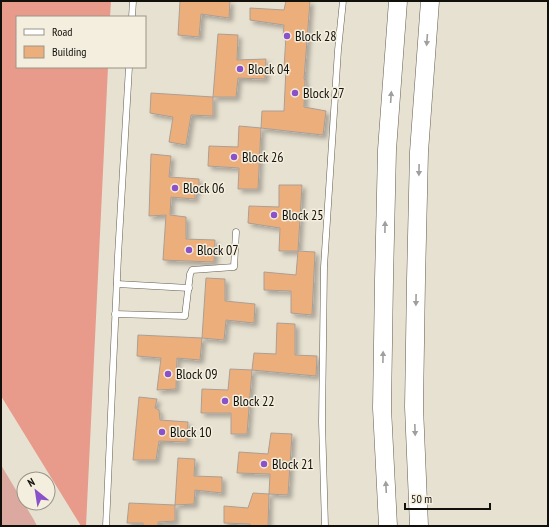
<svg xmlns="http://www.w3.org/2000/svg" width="549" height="527" viewBox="0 0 549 527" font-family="'PT Sans Narrow',sans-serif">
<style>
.green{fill:#dba99f}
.forest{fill:#e89a8b}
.building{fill:#ecaf7c;stroke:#ac9e94;filter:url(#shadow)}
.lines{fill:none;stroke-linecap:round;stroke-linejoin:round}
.lane-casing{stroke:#625d50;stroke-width:7}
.secondary-casing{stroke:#625d50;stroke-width:19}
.lane{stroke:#fff;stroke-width:6}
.secondary{stroke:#fff;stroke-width:18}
.oneway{fill:#a09f9d}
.poi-dot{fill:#8a52c9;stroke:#f4eede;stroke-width:1.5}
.labels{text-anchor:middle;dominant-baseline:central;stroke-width:3;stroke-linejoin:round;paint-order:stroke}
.poi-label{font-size:14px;fill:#12100b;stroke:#f4eede;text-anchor:start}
</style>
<defs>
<filter id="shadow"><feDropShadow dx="3.5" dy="3.5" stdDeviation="2" flood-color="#0004"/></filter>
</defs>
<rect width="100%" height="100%" fill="#e7e1d1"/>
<path class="green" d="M1 465 34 520 37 526H1Z"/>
<path class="forest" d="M1 1H111L110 17H17V67H108L86 526H81L1 396Z"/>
<g class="building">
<path d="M180 1H230L229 18 201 14 199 37 178 35Z"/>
<path d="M286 1H310L304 79 305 80 304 107 326 111 323 135 261 128 262 111H284L286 68H284L286 36H283L284 25 250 20V8L284 10Z"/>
<path d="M218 34 238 35 237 60 266 59 265 79 238 78 236 97H213Z"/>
<path d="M151 93 213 97V116L191 115 186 145 169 142 173 117 150 113Z"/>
<path d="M239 126 261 128 258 189H238L239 168 208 166 209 146 238 147Z"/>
<path d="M151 154 171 156 169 177 199 179V190H195V199L171 197 170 215 186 217V239L215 240 214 262 163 260 166 215 149 216Z"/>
<path d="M279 185H302L298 251H279L280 228 248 223 249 206 279 207Z"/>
<path d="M298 251 315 252 312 315 291 313V291L264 290V272L296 275Z"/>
<path d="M206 278 225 279V301L255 304 254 323 226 320 224 340 202 338Z"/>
<path d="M277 323 295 324V355L317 356 316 376 252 370 254 353 276 354Z"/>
<path d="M138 335 202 338 200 360 177 358 176 389 157 390 161 358 137 356Z"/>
<path d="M230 369 252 370 247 434H231V413H201L202 389 228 390Z"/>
<path d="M139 397 157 399 155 408 159 410 160 420 188 422 187 442 159 441 156 460H133Z"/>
<path d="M271 433 292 434 288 495 269 494 270 474 237 473 239 452 268 454Z"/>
<path d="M178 458 195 459 194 476 222 477V493L195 490 194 504 175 505Z"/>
<path d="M253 493 269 494 268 526H250V524L224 523V506L248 508Z"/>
<path d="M129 503 175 505V521L158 522V526H143V523H127Z"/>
</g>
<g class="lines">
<g class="lane-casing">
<g id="lane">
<path d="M132 17 133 1"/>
<path d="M117 284 189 288"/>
<path d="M115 314 185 316 190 274 192 270 234 267 236 232"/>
<path d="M106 526 118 256 129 67"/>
<path d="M325 526 322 422 324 267 338 50 343 1"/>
</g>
</g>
<g class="secondary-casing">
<g id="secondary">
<path d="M388 526 382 408 384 280 387 150 398 1"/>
<path d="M419 526 414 407 416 280 419 152 430 1"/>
</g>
</g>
<use href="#lane" class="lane"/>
<use href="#secondary" class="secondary"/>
</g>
<defs><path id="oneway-solid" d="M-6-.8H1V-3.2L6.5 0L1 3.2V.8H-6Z"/></defs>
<g class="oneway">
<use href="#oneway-solid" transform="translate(427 40) rotate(94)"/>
<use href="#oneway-solid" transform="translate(391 97) rotate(-86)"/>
<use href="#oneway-solid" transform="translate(419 170) rotate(91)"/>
<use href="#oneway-solid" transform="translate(385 227) rotate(-89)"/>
<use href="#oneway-solid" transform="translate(416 300) rotate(91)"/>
<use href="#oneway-solid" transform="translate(383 357) rotate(-89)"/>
<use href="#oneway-solid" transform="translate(415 430) rotate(88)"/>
<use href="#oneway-solid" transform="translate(386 487) rotate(-93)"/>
</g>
<g class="poi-dot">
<circle cx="287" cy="36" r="4"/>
<circle cx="240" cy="69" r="4"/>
<circle cx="295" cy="93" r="4"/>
<circle cx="234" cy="157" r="4"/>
<circle cx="175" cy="188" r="4"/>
<circle cx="274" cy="215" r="4"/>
<circle cx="189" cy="250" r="4"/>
<circle cx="168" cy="374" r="4"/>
<circle cx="225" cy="401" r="4"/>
<circle cx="162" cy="432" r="4"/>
<circle cx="264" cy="464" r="4"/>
</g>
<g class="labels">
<g class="poi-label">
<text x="295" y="36">Block 28</text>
<text x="248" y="69">Block 04</text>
<text x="303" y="93">Block 27</text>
<text x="242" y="157">Block 26</text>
<text x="183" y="188">Block 06</text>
<text x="282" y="215">Block 25</text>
<text x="197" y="250">Block 07</text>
<text x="176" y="374">Block 09</text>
<text x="233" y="401">Block 22</text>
<text x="170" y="432">Block 10</text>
<text x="272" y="464">Block 21</text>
</g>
</g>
<rect width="549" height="527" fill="none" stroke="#12100b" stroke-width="4"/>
<rect x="16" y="16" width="130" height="52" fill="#f4eede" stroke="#9a958a"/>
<rect x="24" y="29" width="20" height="6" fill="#ffffff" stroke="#9a958a"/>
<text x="52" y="36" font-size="12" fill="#12100b">Road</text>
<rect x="24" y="46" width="20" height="12" fill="#ecaf7c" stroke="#9a958a"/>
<text x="52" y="56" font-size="12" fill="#12100b">Building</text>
<g transform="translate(36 491) rotate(330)"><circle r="19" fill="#f4eede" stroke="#9a958a"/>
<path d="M0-3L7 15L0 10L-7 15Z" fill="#8a52c9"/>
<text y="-6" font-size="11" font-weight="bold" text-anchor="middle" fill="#12100b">N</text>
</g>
<path d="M405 503v6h85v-6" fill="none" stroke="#12100b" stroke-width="2"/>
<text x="411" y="503" font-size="12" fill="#12100b" stroke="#f4eede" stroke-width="3" paint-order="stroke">50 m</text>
</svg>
